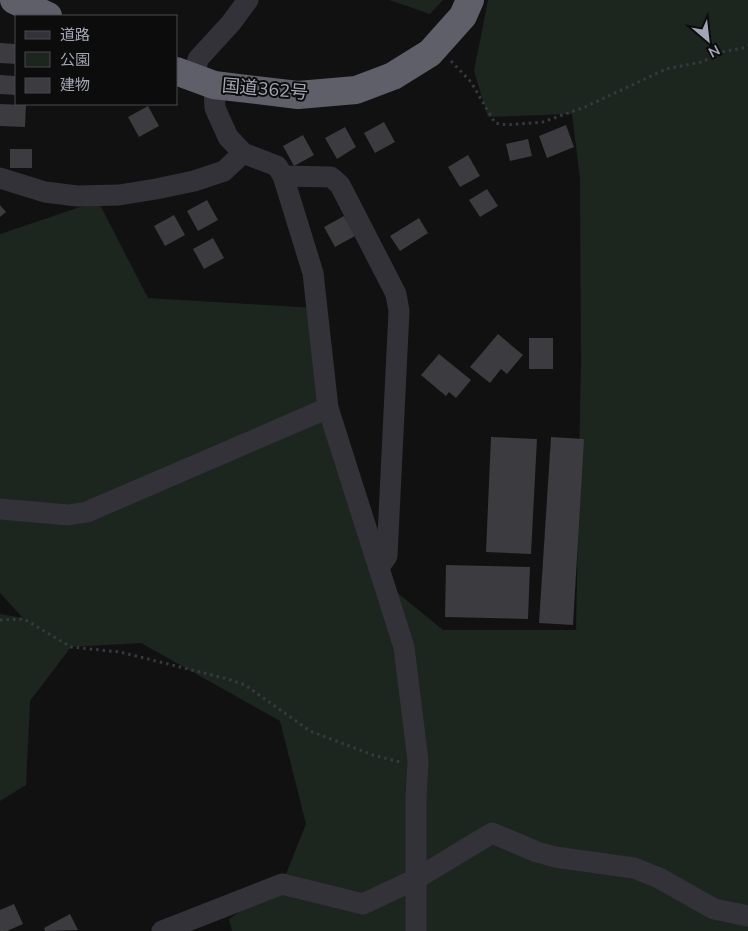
<svg xmlns="http://www.w3.org/2000/svg" width="748" height="931" viewBox="0 0 748 931" font-family="'Nunito Sans','Noto Sans JP',sans-serif">
<style>
.green{fill:#1d251f}
.building{fill:#3b3b40}
.lines{fill:none;stroke-linecap:round;stroke-linejoin:round}
.path{stroke:#38393f;stroke-width:3;stroke-dasharray:2.5 4;stroke-linecap:butt}
.minor{stroke:#323238;stroke-width:21}
.highway{stroke:#5e5f69;stroke-width:28}
.labels{text-anchor:middle;dominant-baseline:central;stroke-width:4;stroke-linejoin:round;paint-order:stroke}
.street-label{font-size:18px;fill:#a2a5b4;stroke:#0c0c0d}
</style>
<rect width="100%" height="100%" fill="#111112"/>
<g class="green">
<path d="M389 0H443L430 14Z"/>
<path d="M488 0H748V931H232L229 919 282 884 306 824 280 721 141 643 71 647 30 701 26 785 0 801V614L23 618 0 593V234L98 201 148 298 316 308 372 572 443 630H576L581 361 580 179 572 114 488 117 474 71Z"/>
</g>
<g class="building">
<path d="M0 43 16 44V64L0 63Z"/>
<path d="M0 75 16 76V95L0 94Z"/>
<path d="M0 104 26 105 25 127 0 126Z"/>
<path d="M148 106 159 126 139 137 128 117Z"/>
<path d="M384 122 395 142 375 153 364 133Z"/>
<path d="M566 125 574 147 547 158 539 136Z"/>
<path d="M345 127 356 147 337 159 325 138Z"/>
<path d="M303 135 314 155 294 166 283 146Z"/>
<path d="M528 139 532 156 510 161 506 144Z"/>
<rect x="10" y="149" width="22" height="19"/>
<path d="M468 155 480 176 460 187 448 167Z"/>
<path d="M487 189 498 206 480 217 469 200Z"/>
<path d="M207 200 218 220 198 231 187 211Z"/>
<path d="M0 205 6 212 0 217Z"/>
<path d="M174 215 185 235 165 246 154 226Z"/>
<path d="M344 216 355 236 335 247 324 227Z"/>
<path d="M419 218 428 233 400 251 390 236Z"/>
<path d="M213 238 224 258 204 269 193 249Z"/>
<path d="M498 334 523 355 507 374 501 369 490 383 470 367Z"/>
<rect x="529" y="338" width="24" height="31"/>
<path d="M439 354 471 380 456 398 449 392 446 396 421 375Z"/>
<path d="M491 437 537 439 531 554 486 552Z"/>
<path d="M551 437 584 439 573 625 539 623Z"/>
<path d="M446 565 530 567 528 619 445 617Z"/>
<path d="M14 904 23 924 7 931H0V910Z"/>
<path d="M70 914 78 930 45 931 44 928Z"/>
</g>
<g class="lines">
<g class="path">
<path d="M451 61 471 82 495 123 507 125 543 122 585 107 666 69 702 62 721 52 743 48 748 45"/>
<path d="M0 620 24 619 71 647 120 652 228 679 245 685 310 731 373 755 400 762"/>
</g>
<g class="minor">
<path d="M194 79 198 59 231 23 248 0"/>
<path d="M214 85 215 108 228 137 243 153 277 166 283 176 313 273 328 408 404 647 418 761 416 799V931"/>
<path d="M283 176 331 177 340 185 396 294 399 311 387 556 379 567"/>
<path d="M0 178 45 192 77 196 119 195 156 189 194 181 224 171 243 153"/>
<path d="M0 509 68 515 87 512 328 408"/>
<path d="M162 931 282 884 363 904 416 879 492 833 537 852 555 857 634 868 659 878 714 909 748 916"/>
</g>
<g class="highway">
<path d="M14 0 48 16"/>
<path d="M176 71 214 85 298 95 356 90 393 76 430 53 463 16 470 0"/>
</g>
</g>
<g class="labels">
<g class="street-label">
<text transform="translate(265 89) rotate(5)">国道362号</text>
</g>
</g>
<rect x="15" y="15" width="162" height="90" fill="#0c0c0d" stroke="#484950"/>
<rect x="25" y="31" width="25" height="8" fill="#323238" stroke="#484950"/>
<text x="60" y="40" font-size="15" fill="#a2a5b4">道路</text>
<rect x="25" y="52" width="25" height="15" fill="#1d251f" stroke="#484950"/>
<text x="60" y="65" font-size="15" fill="#a2a5b4">公園</text>
<rect x="25" y="78" width="25" height="15" fill="#3b3b40" stroke="#484950"/>
<text x="60" y="90" font-size="15" fill="#a2a5b4">建物</text>
<g transform="translate(708 40) rotate(152)" stroke="#0c0c0d" stroke-width="4" paint-order="stroke">
<path d="M0-4L9 19L0 12L-9 19Z" fill="#a2a5b4"/>
<text y="-8" font-size="14" font-weight="bold" text-anchor="middle" fill="#a2a5b4">N</text>
</g>
</svg>
